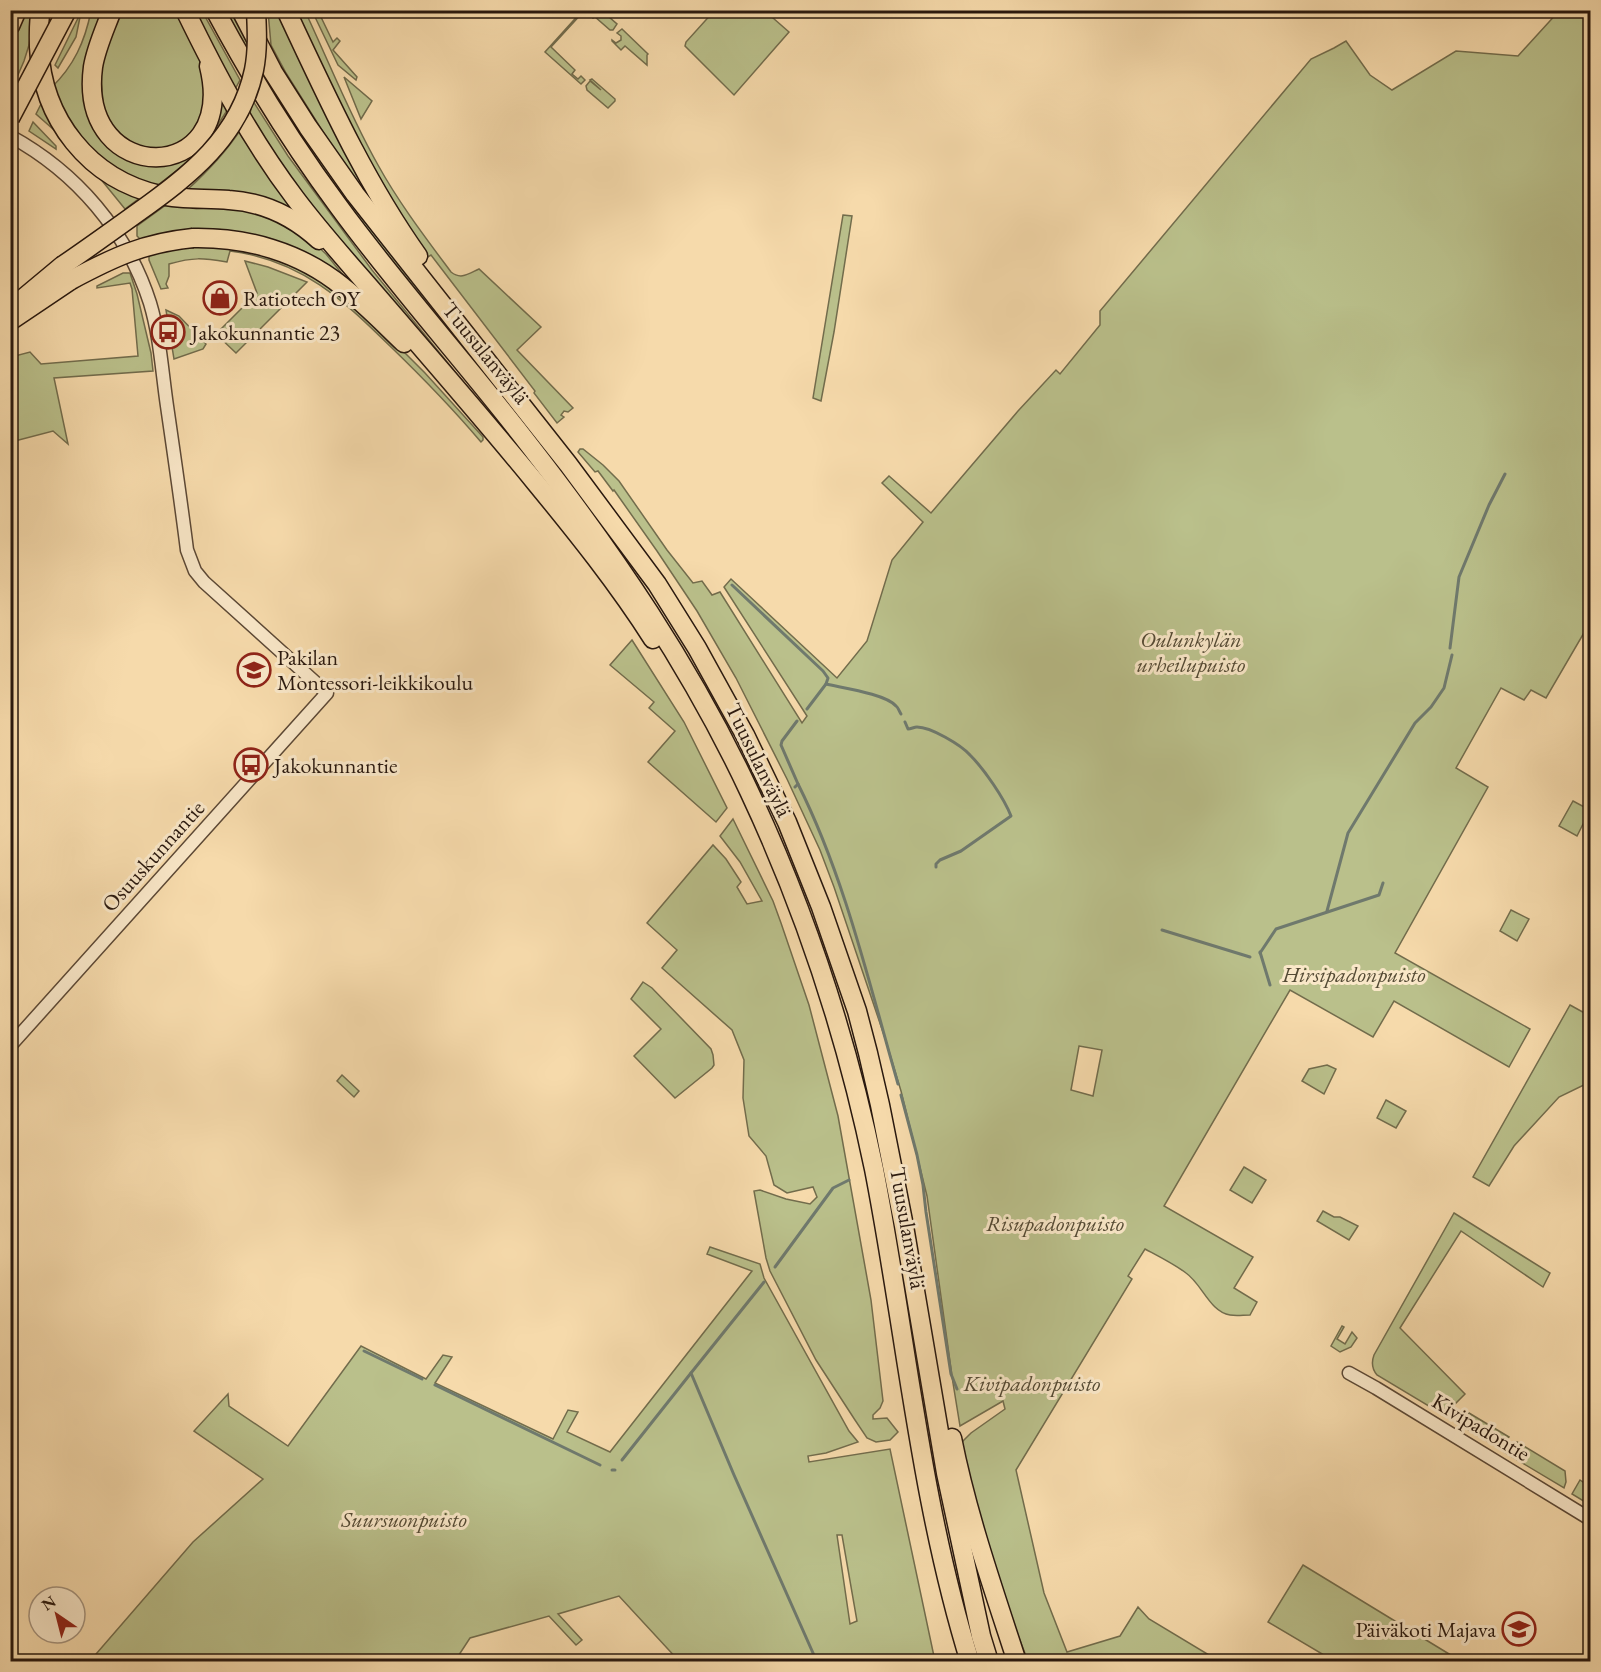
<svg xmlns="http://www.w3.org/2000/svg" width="1601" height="1672" viewBox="0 0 1601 1672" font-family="'EB Garamond',serif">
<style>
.green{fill:#bac08b;stroke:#726c4c;stroke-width:1.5;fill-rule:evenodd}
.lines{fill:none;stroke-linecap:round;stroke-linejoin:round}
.stream{stroke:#6f796d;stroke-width:3}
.minor-casing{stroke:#5c4835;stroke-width:15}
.highway-casing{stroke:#29180e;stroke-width:21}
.minor{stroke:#f9e7c8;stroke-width:12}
.highway{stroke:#f6daab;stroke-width:18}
.highway-bridge-casing{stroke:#29180e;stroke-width:21;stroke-linecap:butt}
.highway-bridge{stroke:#f6daab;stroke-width:18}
.labels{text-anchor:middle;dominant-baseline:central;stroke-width:6;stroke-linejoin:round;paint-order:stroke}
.poi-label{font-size:22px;fill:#29180e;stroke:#f9e7c8;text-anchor:start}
.street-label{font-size:22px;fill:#29180e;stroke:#f9e7c8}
.park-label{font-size:22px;font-style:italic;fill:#544a34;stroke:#f9e7c8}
</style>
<rect width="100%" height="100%" fill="#f6daab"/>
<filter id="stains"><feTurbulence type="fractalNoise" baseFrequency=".00333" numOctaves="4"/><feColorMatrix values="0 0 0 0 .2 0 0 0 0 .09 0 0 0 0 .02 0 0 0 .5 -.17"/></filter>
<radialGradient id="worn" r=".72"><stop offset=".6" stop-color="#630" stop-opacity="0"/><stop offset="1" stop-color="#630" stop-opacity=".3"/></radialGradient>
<g class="green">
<path d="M25 11H33L29 45 24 61 11 91V48Z"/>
<path d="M91 11H105L92 119 159 165 171 163 182 159 219 93 228 109 208 140 193 158 154 188 144 185 87 150 51 88C74 66 85 41 91 11Z"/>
<path d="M120 11H178L201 57 205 106 192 137 157 153 119 137 104 114 100 66Z"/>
<path d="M190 11H202L240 80 233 93Z"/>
<path d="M223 11H230L247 43 246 51Z"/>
<path d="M268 11H280L381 213 342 162 286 73 271 45Z"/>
<path d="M292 11H305C329 62 350 116 378 165 399 203 425 237 451 272 461 280 468 274 479 269L541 327 517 350 573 408 568 412 564 411 561 415 564 417 557 423 534 393 535 391 431 255 426 258 391 206Z"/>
<path d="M582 11H584L551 47 575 70 572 74 578 79 581 76 585 80 581 84 545 52Z"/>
<path d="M589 11H602L617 24 613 30H610L595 17 593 18 588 13Z"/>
<path d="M714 11H765L789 32 734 95 685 46 686 42Z"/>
<path d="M1559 11H1590V630L1585 631 1546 698 1531 690 1524 700 1501 688 1456 768 1488 787 1395 953 1530 1029 1509 1067 1394 1001 1373 1037 1290 990 1164 1206 1253 1257 1234 1288 1257 1302 1250 1315C1243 1315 1237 1316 1230 1315 1210 1312 1202 1284 1186 1273 1174 1264 1158 1256 1145 1249L1128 1276 1132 1279 1016 1470 1044 1593 1067 1652 1120 1636 1138 1607 1149 1619 1214 1658 1212 1661H1028L1000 1589 960 1444 971 1433 1005 1409 1003 1401 960 1426 953 1383 927 1196 901 1091 886 1041 834 887 820 850 787 779 736 678 697 611 657 551 614 490 613 491 598 471 595 472 578 452 580 449H583L603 465 619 481 667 550 693 583 702 581 712 595 720 592 802 723 807 716 724 587 731 579 837 678 867 641 892 560 923 522 882 483 889 476 931 513 1018 411 1056 370 1060 374 1100 325V311L1311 59 1334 48 1346 41 1370 75 1392 90 1456 51 1518 56ZM1079 1046 1102 1050 1093 1096 1071 1090Z"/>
<path d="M81 12 76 37 58 68 55 65Z"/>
<path d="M319 13 333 42 337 38 340 41 333 50 357 77 356 80 338 65 315 17Z"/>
<path d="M622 29 648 54 647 55V65L625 46 621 50 612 41V40L616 43 621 40V36L617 33Z"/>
<path d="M263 69 524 420 521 421 344 202 259 76Z"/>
<path d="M344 77 372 101 361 119Z"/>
<path d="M592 79 615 99V101L608 108 587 90 586 86 590 81 601 90 590 80Z"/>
<path d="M253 101 288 156 372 270 487 411 333 237 248 121Z"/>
<path d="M42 102 57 129 54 130 36 114Z"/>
<path d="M33 122 56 146V149L29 131Z"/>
<path d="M241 129 307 223 231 191 187 190C208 171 226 152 241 129Z"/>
<path d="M99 177 141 197 125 209Z"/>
<path d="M166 205 258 211 314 243 326 254 352 286C307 262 258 227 204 229 183 230 162 236 141 240L137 236V226Z"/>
<path d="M843 215 852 216 834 332 821 401 813 398Z"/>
<path d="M202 246H216L278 257 316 275 364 312 425 373 483 437V440L481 442C453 409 423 378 392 348 343 300 302 260 230 251L227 262C202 258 194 257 169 264V276L166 284 168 288 161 289 149 260V254L172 249Z"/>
<path d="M245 261 268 267 307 282 236 353 216 334 257 293Z"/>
<path d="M123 273H130L137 294 151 353 153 371 54 378 68 444 53 431 11 442V357L30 352 41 364 138 356 132 289 130 283 97 288V286Z"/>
<path d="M166 310 179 316 206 344 203 349 174 359Z"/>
<path d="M632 640 684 722 727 808 716 822 648 762 675 731 649 708 654 702 610 665Z"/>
<path d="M1573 801 1590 810 1577 836 1559 826Z"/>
<path d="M733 819 773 901 781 923 809 1005 838 1116 871 1300 883 1401 880 1408 873 1415V1419L887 1418 898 1432 890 1440 876 1442 867 1438 855 1420 816 1360 770 1271 766 1258 754 1191 760 1190 786 1199 810 1204 817 1197 813 1187 787 1193 774 1185 766 1156 749 1136 743 1098 744 1060 732 1030 662 968 677 950 647 923 713 845 726 859 741 882 737 887 747 904 762 901 740 862 720 836Z"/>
<path d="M1511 910 1529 919 1517 941 1500 931Z"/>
<path d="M643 982 652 988 711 1049 713 1055 714 1065 712 1068 675 1098 634 1056 661 1029 631 999Z"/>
<path d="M1570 1005 1590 1016V1082L1559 1097 1514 1146 1489 1186 1473 1177Z"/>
<path d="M1327 1065 1336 1069 1324 1094 1302 1081 1309 1069Z"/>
<path d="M342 1075 359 1091 354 1097 337 1081Z"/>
<path d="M1386 1100 1406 1111 1396 1128 1377 1118Z"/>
<path d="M1244 1167 1266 1180 1252 1203 1230 1190Z"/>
<path d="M1323 1211 1334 1217H1340L1358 1226 1349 1240 1317 1221Z"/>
<path d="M1454 1213 1550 1273 1543 1287 1461 1231 1400 1328 1465 1394 1452 1407 1437 1411 1377 1375C1372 1369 1371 1363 1374 1355Z"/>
<path d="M710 1247 760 1264 764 1278 849 1431 858 1442 826 1453 808 1456 809 1462 890 1449 935 1661H679L619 1596 558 1614 582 1640 576 1645 549 1616 470 1638 455 1661H90L193 1542 263 1479 194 1431 228 1394 229 1406 288 1446 361 1346 426 1379 443 1355 452 1357 435 1383 553 1439 568 1410 578 1412 567 1432 610 1452 752 1271 707 1254ZM837 1535H842L857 1621 850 1624Z"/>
<path d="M1342 1326 1344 1327 1337 1339 1345 1344 1352 1332 1357 1338 1351 1347 1340 1352 1331 1346Z"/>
<path d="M1469 1413 1509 1437 1499 1448 1467 1429C1463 1423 1466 1419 1469 1413Z"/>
<path d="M1517 1442 1565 1471 1566 1482 1564 1488 1504 1452Z"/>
<path d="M1580 1480 1590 1487V1505L1572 1494Z"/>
<path d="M1303 1565 1454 1657 1461 1661H1334L1268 1622Z"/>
</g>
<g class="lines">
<g class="stream">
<path d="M732 585 823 671 828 678 826 684 807 709"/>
<path d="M1450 648 1459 577 1489 505 1505 474"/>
<path d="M826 684C843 688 886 694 896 706 898 707 900 713 901 714"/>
<path d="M905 722 908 729C911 729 914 727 917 727 931 727 961 745 970 755 984 769 1004 798 1011 816L961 851 940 860 936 864V867"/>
<path d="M798 784C845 878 869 983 898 1084"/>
<path d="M795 787 798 784 781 745 782 741 797 721"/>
<path d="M1327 911 1348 833 1415 723 1431 707 1444 688 1452 655"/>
<path d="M1162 930 1250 957"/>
<path d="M1260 952 1270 985"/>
<path d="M1260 953 1276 929 1379 895 1383 883"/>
<path d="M901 1095 917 1155 923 1185 926 1212 951 1374 957 1389"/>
<path d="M775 1267 833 1188 849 1180"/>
<path d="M764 1282 691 1373 734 1475 817 1662"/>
<path d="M364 1351 422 1379"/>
<path d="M435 1385 600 1465"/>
<path d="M622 1460 691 1373"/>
<path d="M612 1470H615"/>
</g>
<g class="minor-casing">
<g id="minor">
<path d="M10 136C76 172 127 231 150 303 160 336 162 372 167 406 174 454 181 502 187 550L195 571 204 582 327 693 10 1046"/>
<path d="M1349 1373 1376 1388 1590 1519"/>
</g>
</g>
<g class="highway-casing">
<g id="highway">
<path d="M41 10C38 23 39 35 39 47 42 119 89 179 160 195 183 200 206 198 229 200 263 202 294 217 319 240"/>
<path d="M112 10C105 29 96 48 93 67 77 188 239 187 209 66"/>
<path d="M185 10C217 76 251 140 295 198 319 230 345 259 371 289 426 353 482 417 536 483 577 533 618 584 653 639"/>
<path d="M215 10C252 79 292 144 339 207 399 289 468 365 530 446 614 554 691 667 749 791 806 912 847 1038 874 1169 906 1333 920 1501 970 1662"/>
<path d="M241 10 273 72 308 127 355 194 568 464 657 584 697 648 745 735 787 822 821 907 857 1011 868 1053 880 1105 904 1226 946 1473 981 1636 989 1662"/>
<path d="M286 10C326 95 364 180 418 256"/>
<path d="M10 26 17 10"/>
<path d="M193 238C247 237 300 252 343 287 365 304 384 324 404 343"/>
<path d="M14 306 62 266"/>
<path d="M10 321 71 280"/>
<path d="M952 1438C967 1514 993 1588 1017 1662"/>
</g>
</g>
<use href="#minor" class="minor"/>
<use href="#highway" class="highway"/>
<g class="highway-bridge-casing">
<g id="highway-bridge">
<path d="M10 118 67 10"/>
<path d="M62 266C87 249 112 231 137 213 189 176 240 137 254 70 258 50 257 31 256 10"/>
<path d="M71 280C114 257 144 243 193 238"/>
</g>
</g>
<use href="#highway-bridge" class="highway-bridge"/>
</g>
<defs>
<g id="shop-ring" transform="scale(1.725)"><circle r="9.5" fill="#f9e7c8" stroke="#8f2418" stroke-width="1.5"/><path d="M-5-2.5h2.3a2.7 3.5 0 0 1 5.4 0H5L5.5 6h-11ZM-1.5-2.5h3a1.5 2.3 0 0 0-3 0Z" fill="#8f2418"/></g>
<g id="bus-ring" transform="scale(1.725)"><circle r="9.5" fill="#f9e7c8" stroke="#8f2418" stroke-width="1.5"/><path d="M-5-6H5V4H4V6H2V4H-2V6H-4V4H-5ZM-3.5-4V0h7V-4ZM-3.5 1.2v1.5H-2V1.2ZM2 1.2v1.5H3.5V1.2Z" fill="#8f2418"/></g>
<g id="school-ring" transform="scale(1.725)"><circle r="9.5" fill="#f9e7c8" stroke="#8f2418" stroke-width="1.5"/><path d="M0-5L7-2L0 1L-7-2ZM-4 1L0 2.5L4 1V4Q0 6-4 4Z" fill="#8f2418"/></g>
</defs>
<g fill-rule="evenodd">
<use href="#shop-ring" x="220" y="298"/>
<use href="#bus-ring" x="168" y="332"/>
<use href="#school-ring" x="254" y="670"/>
<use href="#bus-ring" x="251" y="765"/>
<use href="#school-ring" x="1519" y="1629"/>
</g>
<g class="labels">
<g class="poi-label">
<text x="243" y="298">Ratiotech OY</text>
<text x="191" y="332">Jakokunnantie 23</text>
<text x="277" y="657">Pakilan<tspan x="277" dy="25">Montessori-leikkikoulu</tspan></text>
<text x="274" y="765">Jakokunnantie</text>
<text x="1496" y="1629" text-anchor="end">Päiväkoti Majava</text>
</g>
<g class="street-label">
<text transform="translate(486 353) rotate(51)">Tuusulanväylä</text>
<text transform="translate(759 760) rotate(64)">Tuusulanväylä</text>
<text transform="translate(153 856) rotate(-48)">Osuuskunnantie</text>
<text transform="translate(908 1228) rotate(80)">Tuusulanväylä</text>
<text transform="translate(1481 1427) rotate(31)">Kivipadontie</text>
</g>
<g class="park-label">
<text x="1191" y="639">Oulunkylän<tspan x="1191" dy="25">urheilupuisto</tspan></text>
<text x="1354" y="974">Hirsipadonpuisto</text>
<text x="1055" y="1223">Risupadonpuisto</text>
<text x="1032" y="1383">Kivipadonpuisto</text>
<text x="404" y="1519">Suursuonpuisto</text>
</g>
</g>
<rect width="1601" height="1672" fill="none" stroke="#f6daab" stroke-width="36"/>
<rect x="12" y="12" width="1577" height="1648" fill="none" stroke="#29180e" stroke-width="3"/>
<rect x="18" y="18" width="1565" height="1636" fill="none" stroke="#29180e" stroke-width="1.5"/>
<g transform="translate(57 1615) rotate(325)"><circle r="28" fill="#f9e7c8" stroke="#a6947e" stroke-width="1.5"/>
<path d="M0-4.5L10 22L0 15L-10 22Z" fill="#8f2418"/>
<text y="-9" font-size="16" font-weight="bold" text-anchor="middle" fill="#29180e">N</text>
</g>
<rect width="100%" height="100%" filter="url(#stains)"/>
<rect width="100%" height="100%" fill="url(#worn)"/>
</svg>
